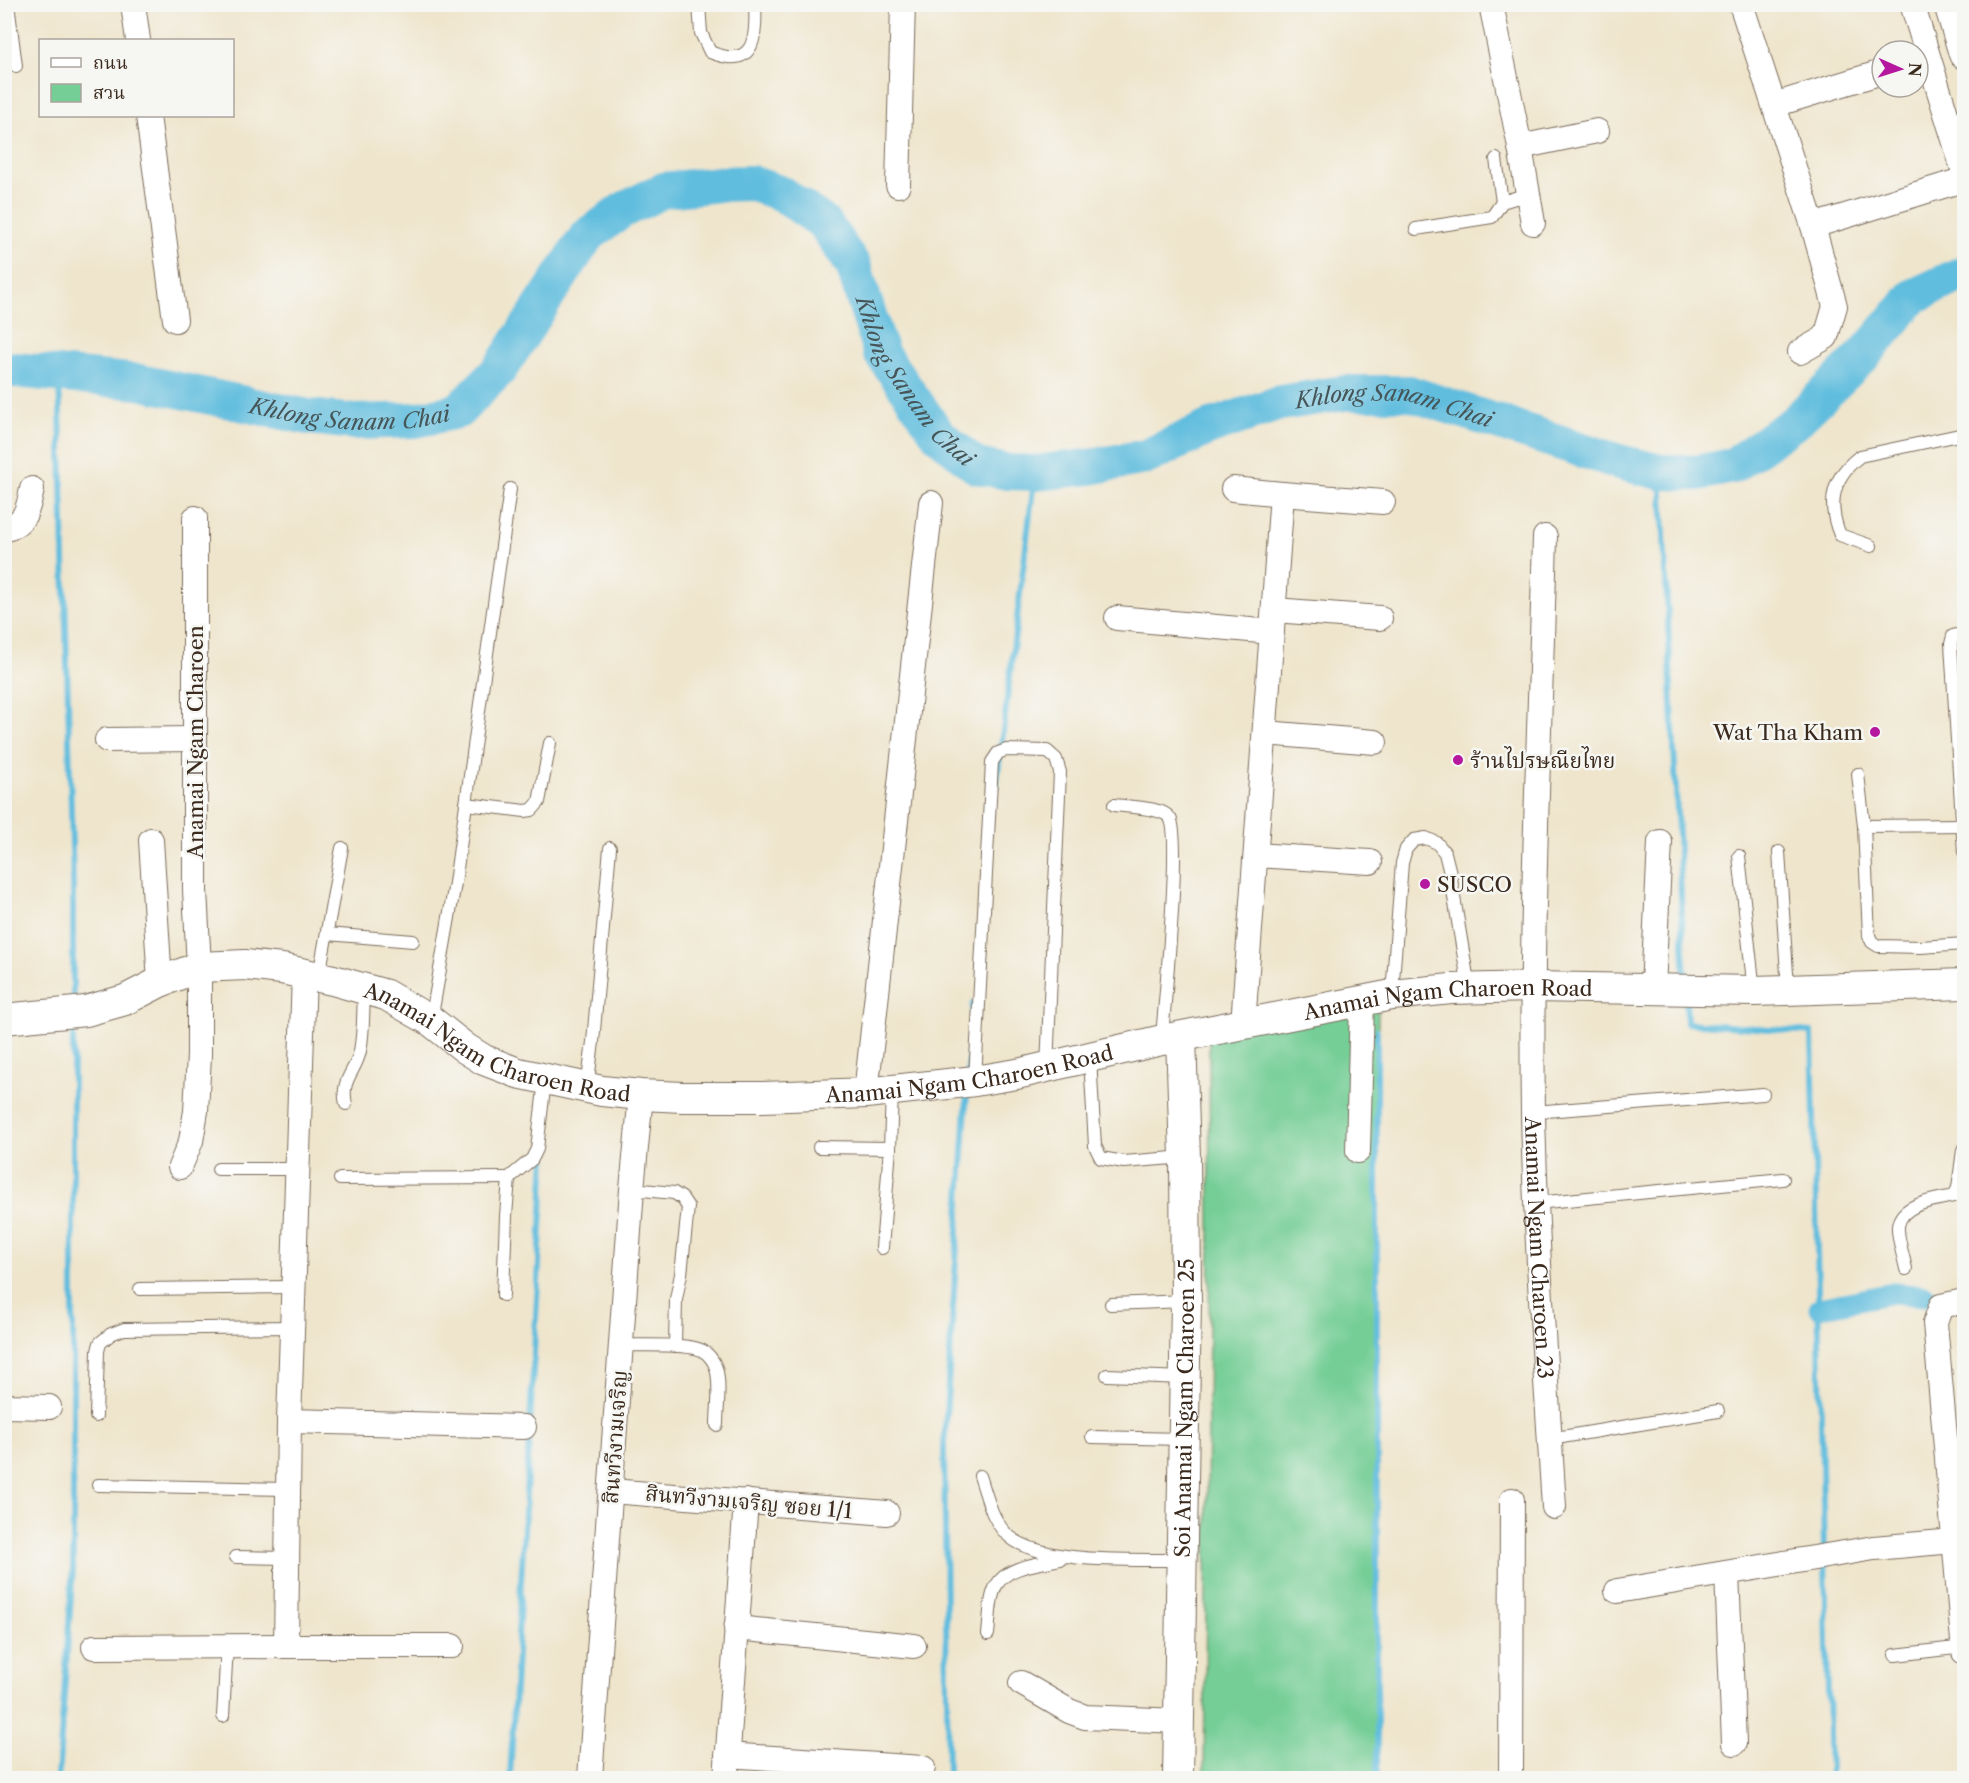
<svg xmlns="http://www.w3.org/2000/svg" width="1969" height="1783" viewBox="0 0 1969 1783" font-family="'Libre Caslon Text','Noto Serif Thai',serif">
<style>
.green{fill:#75ce95;stroke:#587c5a;stroke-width:1.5}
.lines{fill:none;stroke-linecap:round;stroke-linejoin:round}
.stream{stroke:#60bdde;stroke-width:6}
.canal{stroke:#60bdde;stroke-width:21}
.river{stroke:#60bdde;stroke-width:36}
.service-casing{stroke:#7a6b5b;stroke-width:14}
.minor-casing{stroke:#7a6b5b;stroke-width:26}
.tertiary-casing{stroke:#7a6b5b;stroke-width:32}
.service{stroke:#fff;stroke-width:12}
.minor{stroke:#fff;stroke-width:24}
.tertiary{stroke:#fff;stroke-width:30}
.poi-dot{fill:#b5179e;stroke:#f6f6f2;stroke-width:2}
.labels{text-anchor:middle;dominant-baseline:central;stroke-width:5;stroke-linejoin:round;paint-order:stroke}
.poi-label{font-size:21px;fill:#3b2a1e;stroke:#f6f6f2;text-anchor:start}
.street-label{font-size:21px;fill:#3b2a1e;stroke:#f6f6f2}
.water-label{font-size:22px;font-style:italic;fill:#465658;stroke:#f6f6f2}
</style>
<rect width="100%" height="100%" fill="#f6f6f2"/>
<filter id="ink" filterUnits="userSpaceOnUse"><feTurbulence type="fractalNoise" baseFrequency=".0167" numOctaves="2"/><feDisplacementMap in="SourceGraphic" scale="12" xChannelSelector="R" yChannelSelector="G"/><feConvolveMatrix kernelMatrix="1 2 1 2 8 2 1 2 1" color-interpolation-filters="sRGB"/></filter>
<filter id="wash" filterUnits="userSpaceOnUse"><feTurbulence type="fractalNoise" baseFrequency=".008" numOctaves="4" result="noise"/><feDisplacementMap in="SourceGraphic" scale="24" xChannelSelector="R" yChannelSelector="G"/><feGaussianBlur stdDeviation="1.35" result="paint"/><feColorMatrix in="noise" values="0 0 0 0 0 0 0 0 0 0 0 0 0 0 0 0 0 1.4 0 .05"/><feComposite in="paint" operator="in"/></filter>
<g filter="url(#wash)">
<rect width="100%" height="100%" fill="#efe5cc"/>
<path class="green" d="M1378 995 1377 1778H1204L1210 1231 1209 1030Z"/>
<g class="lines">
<g class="stream">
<path d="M59 374 73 883V1004"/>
<path d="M1661 472 1685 981"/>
<path d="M996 788 1035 473"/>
<path d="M1686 997 1687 1023 1812 1032 1824 1550"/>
<path d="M968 1075 973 1004"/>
<path d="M1825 1560 1830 1778"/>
<path d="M58 1778 73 1568V1021"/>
<path d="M510 1778 545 1157"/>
<path d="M948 1778 944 1447 967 1091"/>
<path d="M1377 1778V1031"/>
</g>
<path class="canal" d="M1819 1308 1893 1293 1926 1296"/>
<path class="river" id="s1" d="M4 369 139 382 308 417 355 422 416 420 458 411 499 370 587 236 623 210 664 190 720 184 751 183 782 194 824 223 853 265 881 353 938 434 976 466 1008 472 1035 473 1089 467 1146 457 1210 427 1280 403 1344 393H1409L1619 462 1661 472 1697 473 1732 466 1795 422 1862 357 1914 296 1964 273"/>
</g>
</g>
<g filter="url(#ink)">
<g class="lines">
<g class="service-casing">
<g id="service">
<path d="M8 4 16 66"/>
<path d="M699 4 701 33 710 52C754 70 757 39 755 4"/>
<path d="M1496 159 1502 202"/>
<path d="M1416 229 1492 217 1502 202 1528 194"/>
<path d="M1871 546 1840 535C1827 504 1832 477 1860 456L1964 434"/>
<path d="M1964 633 1953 636 1951 644 1964 852"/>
<path d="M1858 774 1864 826 1869 936 1872 942 1878 946 1921 947 1964 944"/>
<path d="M466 804 525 811 532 810 539 802 550 743"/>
<path d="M1114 805C1128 807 1163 807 1170 818 1182 837 1164 1006 1162 1038"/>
<path d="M1864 826 1964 825"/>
<path d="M1779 852 1788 989"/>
<path d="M1739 856 1754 991"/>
<path d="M327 934 413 941"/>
<path d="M319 976 342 848"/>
<path d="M1392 994 1402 863 1406 849 1414 840 1426 838 1437 843 1445 853 1450 873 1469 988"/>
<path d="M431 1021 455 883 510 489"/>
<path d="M1090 1058 1095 1146 1101 1158 1124 1162 1185 1157"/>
<path d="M975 1079 992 762 998 753 1006 750 1047 751 1056 759 1060 772 1047 1067"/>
<path d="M587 1088 593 1042 610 848"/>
<path d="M346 1104C340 1079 356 1072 360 1051 364 1031 363 1009 364 989"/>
<path d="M1533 1112 1763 1094"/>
<path d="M819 1147 890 1148"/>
<path d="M218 1169H296"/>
<path d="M340 1179 509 1178"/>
<path d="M632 1189 674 1193 682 1198 688 1207 681 1274 676 1299 675 1346"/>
<path d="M1536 1203 1783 1179"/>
<path d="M882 1248 890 1148 892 1091"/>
<path d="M1906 1269C1904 1258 1897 1237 1898 1226 1901 1203 1936 1200 1954 1196L1958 1188 1963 1150 1964 1149"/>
<path d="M140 1289 293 1287"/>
<path d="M503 1295 506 1216 509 1178 532 1159 537 1149 545 1080"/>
<path d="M1111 1304 1186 1301"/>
<path d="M621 1345C639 1346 687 1343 701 1350 708 1353 714 1361 716 1368 721 1385 717 1407 717 1425"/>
<path d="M1107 1375 1184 1378"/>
<path d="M96 1416 98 1351 100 1343 111 1334 124 1329 293 1327"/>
<path d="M1092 1437 1183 1439"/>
<path d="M1550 1439 1718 1411"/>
<path d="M980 1476C987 1496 992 1523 1010 1537 1044 1565 1136 1559 1181 1560"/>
<path d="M98 1485 288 1489"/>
<path d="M236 1557 287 1558"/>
<path d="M988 1634C990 1619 989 1599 996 1586 1007 1565 1041 1564 1061 1559"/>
<path d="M1895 1655 1964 1647"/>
<path d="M223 1716 227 1646"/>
</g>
</g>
<g class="minor-casing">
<g id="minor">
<path d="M133 4 138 40"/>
<path d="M1491 4 1520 147 1533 223"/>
<path d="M1741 4 1813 226 1835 306 1826 337 1800 352"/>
<path d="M1912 4 1964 172"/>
<path d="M1774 105 1882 72"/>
<path d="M148 116 175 320"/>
<path d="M1520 147 1597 131"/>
<path d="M898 185 903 4"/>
<path d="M1813 226 1959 181 1964 177"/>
<path d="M1233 489 1282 494"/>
<path d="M4 530C26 523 28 509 32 489"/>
<path id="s2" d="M1545 537C1540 729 1530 921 1533 1113 1536 1244 1546 1376 1554 1507"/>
<path d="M1274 610 1380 618"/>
<path d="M1117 618 1272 632"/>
<path d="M1265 733 1375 742"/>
<path d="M107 740 194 739"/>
<path d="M151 840 160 982"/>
<path d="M1256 855 1370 862"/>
<path d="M304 974 289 1421 286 1646H452"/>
<path d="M1653 989 1660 842"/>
<path d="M1243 1024 1282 494 1383 502"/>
<path d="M866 1093 931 503"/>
<path d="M1358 1151 1362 1001"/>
<path d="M180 1167 191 1141 196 1111 199 1055V967L195 890V518"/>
<path d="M1964 1301 1941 1306 1935 1323 1964 1652"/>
<path d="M4 1406 49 1407"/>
<path d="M289 1421 524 1427"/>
<path d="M611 1491 887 1513"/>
<path d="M1727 1573 1734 1743"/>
<path d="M1617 1591 1874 1548 1954 1541"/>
<path d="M736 1628 914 1646"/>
<path d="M94 1647 286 1646"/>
<path d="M1021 1683 1069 1711 1085 1717 1179 1721"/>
<path d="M727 1755 923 1768"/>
<path d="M590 1778 632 1189 641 1095"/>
<path d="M726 1778 746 1501"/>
<path d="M1511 1778 1512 1500"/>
</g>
</g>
<g class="tertiary-casing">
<g id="tertiary">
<path d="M1949 4 1964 54"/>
<path id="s3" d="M4 1019 86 1011 125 1000 160 982 199 967 245 965 282 969 333 980 386 995 431 1021 465 1048 484 1060 518 1073 602 1091 641 1095 683 1097H763L866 1093 975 1081 1017 1074 1162 1040 1392 995 1451 989 1533 987 1754 991 1964 984"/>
<path id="s4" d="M1178 1778 1186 1301 1185 1157 1181 1037"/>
</g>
</g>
<use href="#service" class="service"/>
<use href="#minor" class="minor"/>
<use href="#tertiary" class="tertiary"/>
</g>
</g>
<g class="poi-dot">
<circle cx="1875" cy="732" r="6"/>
<circle cx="1458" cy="760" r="6"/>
<circle cx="1425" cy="884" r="6"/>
</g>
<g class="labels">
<g class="poi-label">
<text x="1863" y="732" text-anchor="end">Wat Tha Kham</text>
<text x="1470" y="760">ร้านไปรษณียไทย</text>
<text x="1437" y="884">SUSCO</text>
</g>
<g class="street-label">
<text transform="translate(195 742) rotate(-90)">Anamai Ngam Charoen</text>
<text stroke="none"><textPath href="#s3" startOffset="1490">Anamai Ngam Charoen Road</textPath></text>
<text stroke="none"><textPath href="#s3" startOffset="518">Anamai Ngam Charoen Road</textPath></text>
<text stroke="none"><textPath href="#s3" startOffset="1004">Anamai Ngam Charoen Road</textPath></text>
<text stroke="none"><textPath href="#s2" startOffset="711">Anamai Ngam Charoen 23</textPath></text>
<text stroke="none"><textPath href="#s4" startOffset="370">Soi Anamai Ngam Charoen 25</textPath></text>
<text transform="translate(615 1437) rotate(-86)">สินทวีงามเจริญ</text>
<text transform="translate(749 1502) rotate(5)">สินทวีงามเจริญ ซอย 1/1</text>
</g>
<g class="water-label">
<text stroke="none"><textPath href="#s1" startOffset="1124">Khlong Sanam Chai</textPath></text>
<text stroke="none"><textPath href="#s1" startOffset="350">Khlong Sanam Chai</textPath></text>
<text stroke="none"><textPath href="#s1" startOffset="1664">Khlong Sanam Chai</textPath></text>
</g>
</g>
<rect width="1969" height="1783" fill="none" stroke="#f6f6f2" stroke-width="24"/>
<rect x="39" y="39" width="195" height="78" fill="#f6f6f2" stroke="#aba49d" stroke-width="1.5"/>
<rect x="51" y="58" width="30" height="9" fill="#ffffff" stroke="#aba49d" stroke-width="1.5"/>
<text x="93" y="69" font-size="18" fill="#3b2a1e">ถนน</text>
<rect x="51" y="84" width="30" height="18" fill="#75ce95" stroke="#aba49d" stroke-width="1.5"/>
<text x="93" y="99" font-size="18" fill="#3b2a1e">สวน</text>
<g transform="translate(1900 69) rotate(93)"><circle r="28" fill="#f6f6f2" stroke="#aba49d" stroke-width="1.5"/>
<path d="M0-4.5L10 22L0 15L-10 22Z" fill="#b5179e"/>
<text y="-9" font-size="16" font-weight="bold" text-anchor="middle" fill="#3b2a1e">N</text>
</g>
</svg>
